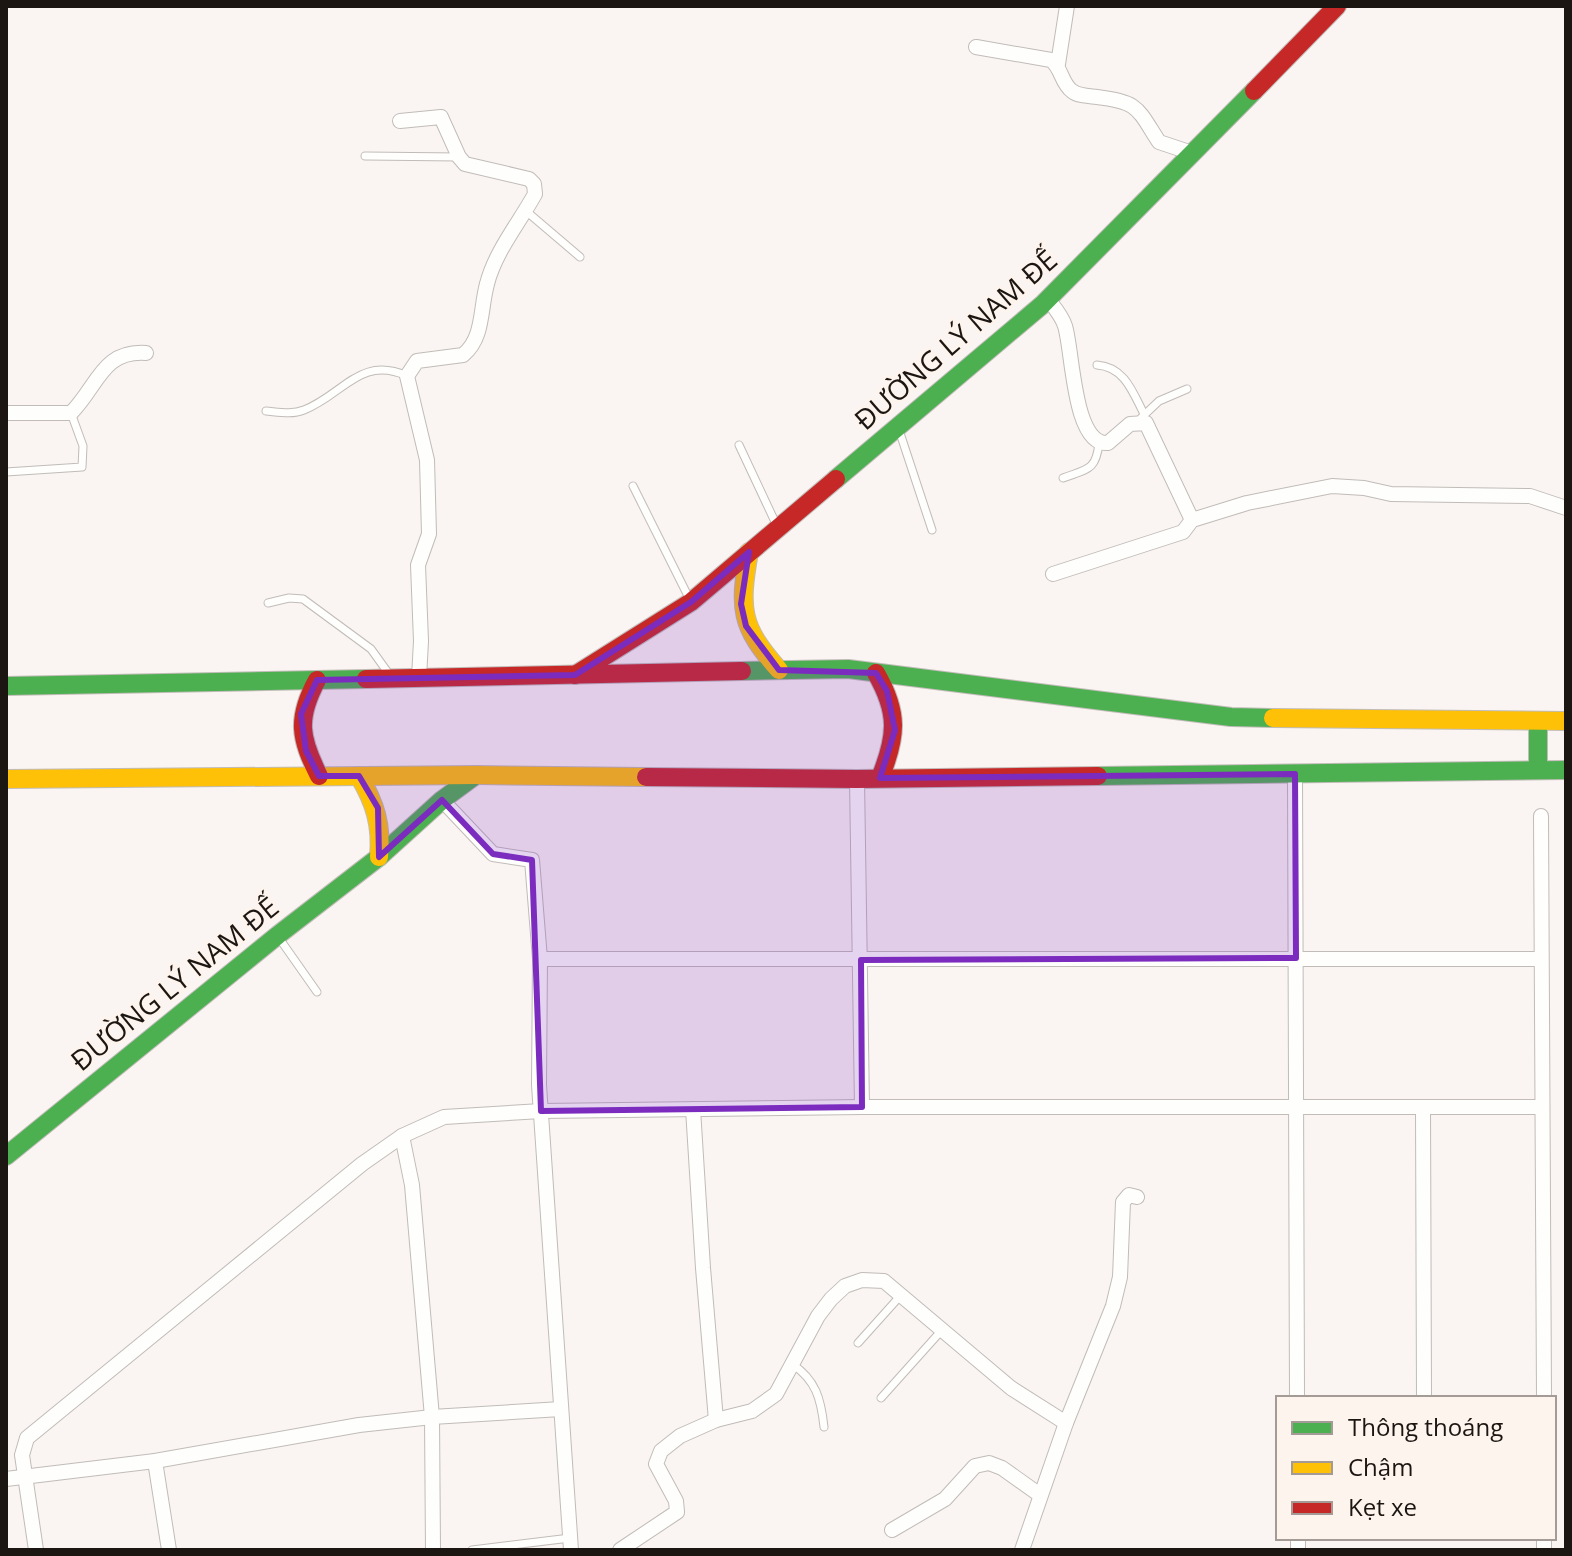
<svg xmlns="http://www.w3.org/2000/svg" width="1572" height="1556" viewBox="0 0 1572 1556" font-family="'Open Sans',sans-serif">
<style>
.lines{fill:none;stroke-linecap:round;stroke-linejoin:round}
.lane-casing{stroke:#c1bcb8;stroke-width:9}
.street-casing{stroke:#c1bcb8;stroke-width:16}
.fast-casing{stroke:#c1bcb8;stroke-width:20}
.slow-casing{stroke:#c1bcb8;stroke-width:20}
.jam-casing{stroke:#c1bcb8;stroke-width:20}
.lane{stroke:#fefefd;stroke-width:7}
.street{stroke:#fefefd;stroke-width:14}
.fast{stroke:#4caf50;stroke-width:18}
.slow{stroke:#ffc107;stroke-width:18}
.jam{stroke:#c62828;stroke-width:18}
.marked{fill:#7b2cbf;fill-opacity:0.2;stroke:#7b2cbf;stroke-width:6;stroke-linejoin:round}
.labels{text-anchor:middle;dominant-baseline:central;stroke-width:6;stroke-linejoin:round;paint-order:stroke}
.street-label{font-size:28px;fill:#1c1612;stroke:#fef4ee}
</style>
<rect width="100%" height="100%" fill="#faf5f2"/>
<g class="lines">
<g class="lane-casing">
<g id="lane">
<path d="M365 156 459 157"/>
<path d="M526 211 580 257"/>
<path d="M1097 365C1125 367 1133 393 1144 414"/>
<path d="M266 411C278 412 292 415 304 410 343 395 360 355 407 376"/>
<path d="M1141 418 1159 401 1187 389"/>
<path d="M899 430 932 530"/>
<path d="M739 445 777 526"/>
<path d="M6 472 82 467 83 446 71 413"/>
<path d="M1063 478C1087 469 1096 471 1099 443"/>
<path d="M633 486 689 598"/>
<path d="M268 603 289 598 303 599 371 649 389 674"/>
<path d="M279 938 317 992"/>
<path d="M858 1343 902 1294"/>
<path d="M792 1364C816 1380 821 1399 824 1427"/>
<path d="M881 1398 942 1330"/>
<path d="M472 1550 570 1538"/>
</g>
</g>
<g class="street-casing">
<g id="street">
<path d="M976 47 1051 60C1062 68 1061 83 1072 91 1078 96 1089 96 1097 97 1139 102 1137 108 1159 142L1192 153"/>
<path d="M1058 64 1067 6"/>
<path d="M400 121 441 117 459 157 465 164 529 179 534 184 535 194C519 223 495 252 487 284 480 309 484 338 463 355L417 361 407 376 427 460 429 534 418 565 421 641 419 678"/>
<path d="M1048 299C1054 307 1062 316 1065 326 1073 351 1073 446 1108 443L1130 424 1146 423 1192 520"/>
<path d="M6 413H71C98 386 102 350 146 353"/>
<path d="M1053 574 1183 532 1192 520 1247 503 1332 486 1364 488 1391 494 1530 496 1566 508"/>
<path d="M1295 774 1297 1398"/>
<path d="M857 779 862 1107"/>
<path d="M442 800 493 854 532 860 540 959 539 1085 571 1550"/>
<path d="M1541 816 1544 1398"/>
<path d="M540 959H1541"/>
<path d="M1423 1108 1424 1398"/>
<path d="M693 1109 703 1268 716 1420"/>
<path d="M402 1136 412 1185 432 1417 433 1550"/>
<path d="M155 1461 169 1550"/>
<path d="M6 1479 155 1461 359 1425 432 1417 561 1409"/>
<path d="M892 1530 945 1499 975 1466 989 1463 1002 1468 1040 1495"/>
<path d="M1298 1538V1550"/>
<path d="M1544 1538V1550"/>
<path d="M36 1550 22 1455 27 1438 362 1164 402 1136 444 1117 541 1111 862 1107H1542"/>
<path d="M620 1550 677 1512 676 1501 656 1464 661 1451 680 1436 716 1420 752 1411 776 1394 818 1316 831 1299 845 1286 862 1280 884 1281 1011 1388 1066 1423"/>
<path d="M1022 1550 1066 1423 1113 1306 1120 1277 1123 1202 1129 1195 1137 1197"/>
</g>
</g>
<g class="fast-casing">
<g id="fast">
<path d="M836 479 1042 305 1254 91"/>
<path d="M742 671 848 669 1231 717 1273 718"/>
<path d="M6 686 366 679"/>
<path d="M1538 721V770"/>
<path d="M1098 776 1566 770"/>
<path d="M6 1156 278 935 379 857 442 800 476 775"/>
</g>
</g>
<g class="slow-casing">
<g id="slow">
<path d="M749 552C739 609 740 626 779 670"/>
<path d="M1273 718 1566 721"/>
<path d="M359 776C375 803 382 825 379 857"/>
<path d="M6 779 476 775 646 777"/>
</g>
</g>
<g class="jam-casing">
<g id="jam">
<path d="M1254 91 1337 6"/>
<path d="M876 673C899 713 897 736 880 778"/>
<path d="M575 675 691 602 836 479"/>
<path d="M366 679 742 671"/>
<path d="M317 680C296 719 300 738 319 776"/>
<path d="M646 777 857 779 1098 776"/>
</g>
</g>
<use href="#lane" class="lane"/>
<use href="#street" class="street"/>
<use href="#fast" class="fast"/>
<use href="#slow" class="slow"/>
<use href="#jam" class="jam"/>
</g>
<path class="marked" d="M749 552 741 604 746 626 779 670 876 673 887 691 895 730 880 778 1295 774 1296 958 861 960 862 1107 541 1111 532 860 493 854 442 800 379 857 378 808 359 776H319L306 751 301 714 317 680 575 675 691 602Z"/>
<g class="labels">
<g class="street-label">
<text transform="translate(955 339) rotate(-41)">ĐƯỜNG LÝ NAM ĐẾ</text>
<text transform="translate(174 983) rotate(-39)">ĐƯỜNG LÝ NAM ĐẾ</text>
</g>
</g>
<rect width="1572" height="1556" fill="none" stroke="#1c1612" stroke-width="16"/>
<rect x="1276" y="1396" width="280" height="144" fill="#fef4ee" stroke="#a49b96" stroke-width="2"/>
<rect x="1292" y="1422" width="40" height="12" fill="#4caf50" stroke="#a49b96" stroke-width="2"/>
<text x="1348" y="1436" font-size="24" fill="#1c1612">Thông thoáng</text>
<rect x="1292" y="1462" width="40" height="12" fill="#ffc107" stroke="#a49b96" stroke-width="2"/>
<text x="1348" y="1476" font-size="24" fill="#1c1612">Chậm</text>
<rect x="1292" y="1502" width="40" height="12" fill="#c62828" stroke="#a49b96" stroke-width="2"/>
<text x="1348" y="1516" font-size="24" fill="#1c1612">Kẹt xe</text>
</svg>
